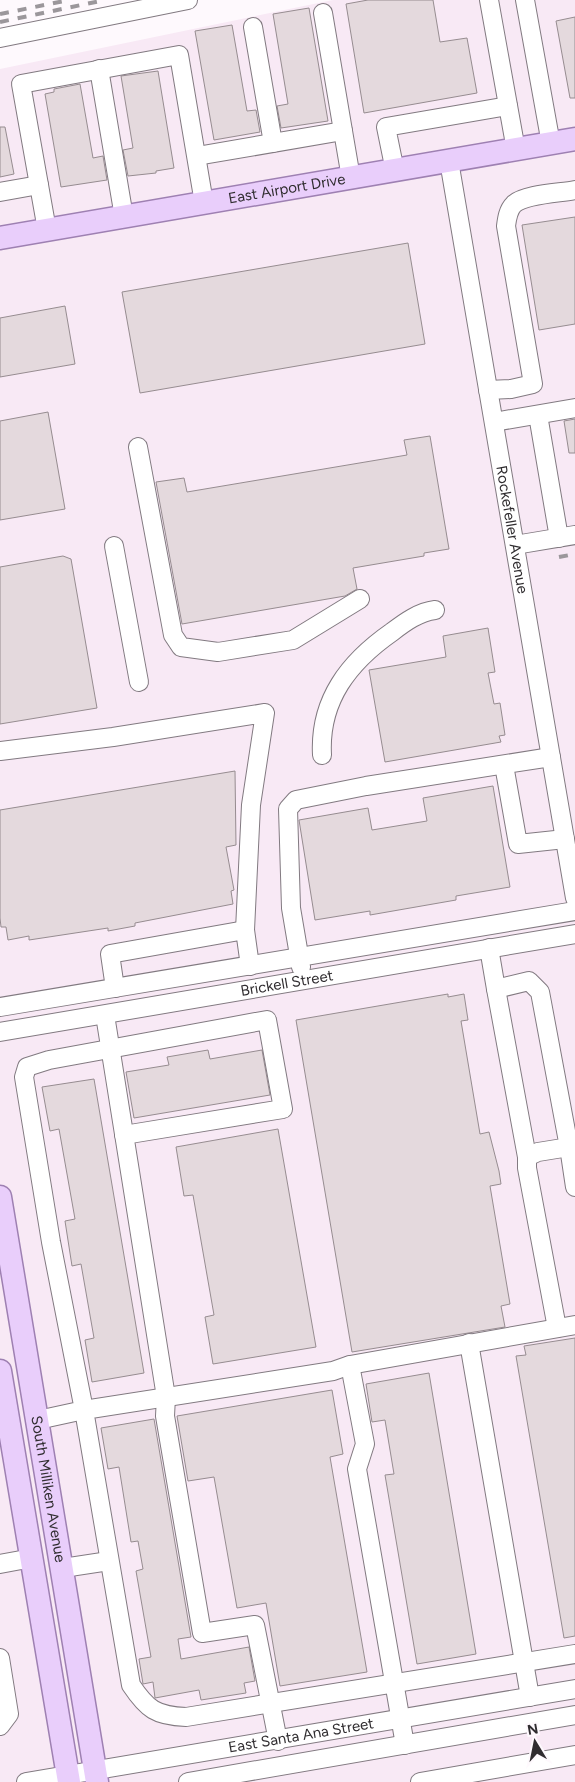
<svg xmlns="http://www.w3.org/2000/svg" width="575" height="1782" viewBox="0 0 575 1782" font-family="Figtree,sans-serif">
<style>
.built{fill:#f8e9f5}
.building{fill:#e4d9dd;stroke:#968c90}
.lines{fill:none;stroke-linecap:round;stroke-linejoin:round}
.minor-casing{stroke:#827a81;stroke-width:20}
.major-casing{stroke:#9e80b2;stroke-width:25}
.minor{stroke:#fff;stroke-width:18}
.major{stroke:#e9cefb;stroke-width:22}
.rail{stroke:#9b979b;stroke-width:4;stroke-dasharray:9 9;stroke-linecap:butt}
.labels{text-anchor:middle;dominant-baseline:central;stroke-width:5;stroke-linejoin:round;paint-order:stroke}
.street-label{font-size:15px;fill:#302d30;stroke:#fef9fd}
</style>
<rect width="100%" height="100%" fill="#fef9fd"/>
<path class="built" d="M333 0H575V1782H0V69Z"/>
<g class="building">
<path d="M368 0H433L440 42 467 38 477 93 364 113 346 4Z"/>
<path d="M309 8 328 121 281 128 277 106 288 104 273 14Z"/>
<path d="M575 17V98H570L556 21Z"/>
<path d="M232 25 247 111 256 110 260 132 214 140 195 31Z"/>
<path d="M158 71 174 168 156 171V173L128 176 123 150 133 148 121 76Z"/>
<path d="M80 84 93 158 103 156 107 180 61 187 45 94 54 92V89Z"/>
<path d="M0 127H5L14 174 0 177Z"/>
<path d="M575 217V324L539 330 522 225Z"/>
<path d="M408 243 425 344 140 393 122 292Z"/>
<path d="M65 306 75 364 0 377V318Z"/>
<path d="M48 412 65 509 0 520V421Z"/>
<path d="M575 419V453H569L564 421Z"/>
<path d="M430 436 449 549 424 553V556L353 568 357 589 345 596 182 624 156 482 184 478 187 492 407 455 404 440Z"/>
<path d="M63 556 71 559 97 708 0 724V567Z"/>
<path d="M488 628 495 672 488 673 494 704 500 703 505 735 499 736 501 742 385 762 369 670 446 657 443 636Z"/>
<path d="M235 771 236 845 226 847 234 890 231 891 233 904 135 923V926L108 931V928L29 940V936L8 940 6 927H1L0 918V810Z"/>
<path d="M493 786 510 887 456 896V900L370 915V911L315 920 299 820 368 808 372 830 427 821 423 798Z"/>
<path d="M448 994V997L464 994 468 1020 461 1021 480 1134 489 1132 499 1171 501 1184 490 1186 510 1304 501 1306 505 1327 352 1352 296 1020Z"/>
<path d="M208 1050 210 1059 262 1050 270 1095 134 1118 126 1072 169 1065 167 1057Z"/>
<path d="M94 1079 144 1373 92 1382 85 1340 94 1338 81 1264 72 1266 65 1221 75 1219 59 1129 50 1131 42 1087Z"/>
<path d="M278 1129 316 1347 213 1364 205 1317 214 1315 193 1195 184 1196 176 1147Z"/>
<path d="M575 1338V1636L564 1638 516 1356 526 1355 524 1346Z"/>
<path d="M429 1373 476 1654 417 1664 385 1475 394 1474 385 1420 372 1422 366 1384Z"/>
<path d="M332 1390 343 1454 330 1457 367 1672 280 1686 266 1603 237 1608 214 1477 188 1481 177 1416Z"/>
<path d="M154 1419 191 1637 178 1639 181 1659 249 1647 255 1681 244 1683 246 1693 201 1700 199 1690 155 1698 153 1682 143 1684 139 1659 151 1657 136 1571 143 1569 138 1541 131 1542 119 1467 108 1469 101 1428Z"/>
</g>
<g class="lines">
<g class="minor-casing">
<g id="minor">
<path d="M489 0 516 150"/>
<path d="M525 0 551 144"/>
<path d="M253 27 273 143"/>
<path d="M0 38 188 0"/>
<path d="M99 69 124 217"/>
<path d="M343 131 351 178"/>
<path d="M197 156 343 131 323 13"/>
<path id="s1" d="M449 161 575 898"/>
<path d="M395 171 386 127 508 106"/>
<path d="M0 192 39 185"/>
<path d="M47 230 21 84 179 55 204 203"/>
<path d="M488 390 511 389 533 384 506 226C507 218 508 210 514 204 525 194 560 193 575 190"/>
<path d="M538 415 559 538"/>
<path d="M494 422 575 408"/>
<path d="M138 447 173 635 181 647 218 652 293 640 360 599"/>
<path d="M515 545 575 535"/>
<path d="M114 546 139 682"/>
<path d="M0 751 113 737 265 713 251 805 245 930"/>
<path d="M322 755C319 700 349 662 392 632 405 622 419 612 435 610"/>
<path d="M504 765 518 844 565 839"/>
<path d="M489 948 496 989 529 981 540 992 569 1147 538 1152 527 1157V1168L557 1328"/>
<path d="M301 967 291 908 288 809 296 800 366 786 551 757"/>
<path d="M115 988 110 954 245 930 250 966"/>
<path d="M496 989 527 1157"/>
<path d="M0 1007 575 911"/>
<path d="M105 1015 166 1397 165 1416 202 1633 255 1625 278 1741"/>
<path id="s2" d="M0 1032 575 934"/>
<path d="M575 1146 569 1147 575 1187"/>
<path d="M575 1325 350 1365 333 1371 84 1410 131 1685C147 1709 156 1716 186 1717L575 1654"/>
<path d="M469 1343 530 1697"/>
<path d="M350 1365 365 1444 357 1469 405 1745"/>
<path d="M38 1420 84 1410 51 1242 24 1077 27 1067 49 1060 267 1020 283 1109 124 1135"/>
<path d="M0 1564 32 1558"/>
<path d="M63 1568 109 1561"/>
<path d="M0 1658 9 1714 0 1726"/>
<path id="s3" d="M26 1782 575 1689"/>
<path d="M188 1782 575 1715"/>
<path d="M420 1782 575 1755"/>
</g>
</g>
<g class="major-casing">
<g id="major">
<path id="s4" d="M0 238 575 139"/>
<path id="s5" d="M0 1197 97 1782"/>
<path d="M0 1371 69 1782"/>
</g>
</g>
<use href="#minor" class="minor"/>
<use href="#major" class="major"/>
<g class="rail">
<path d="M0 14 69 0"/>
<path d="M0 22 105 0"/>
<path d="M559 557 575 554"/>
</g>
</g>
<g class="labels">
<g class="street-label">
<text stroke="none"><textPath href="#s4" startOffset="291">East Airport Drive</textPath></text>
<text stroke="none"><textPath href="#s1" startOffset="374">Rockefeller Avenue</textPath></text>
<text stroke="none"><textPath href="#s2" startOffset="291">Brickell Street</textPath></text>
<text stroke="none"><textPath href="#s5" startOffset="296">South Milliken Avenue</textPath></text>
<text stroke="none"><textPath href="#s3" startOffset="279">East Santa Ana Street</textPath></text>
</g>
</g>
<g transform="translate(535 1742) rotate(350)" stroke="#fef9fd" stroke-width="4" paint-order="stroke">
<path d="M0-4L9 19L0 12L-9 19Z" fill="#302d30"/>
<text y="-8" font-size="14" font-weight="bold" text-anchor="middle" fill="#302d30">N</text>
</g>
</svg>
